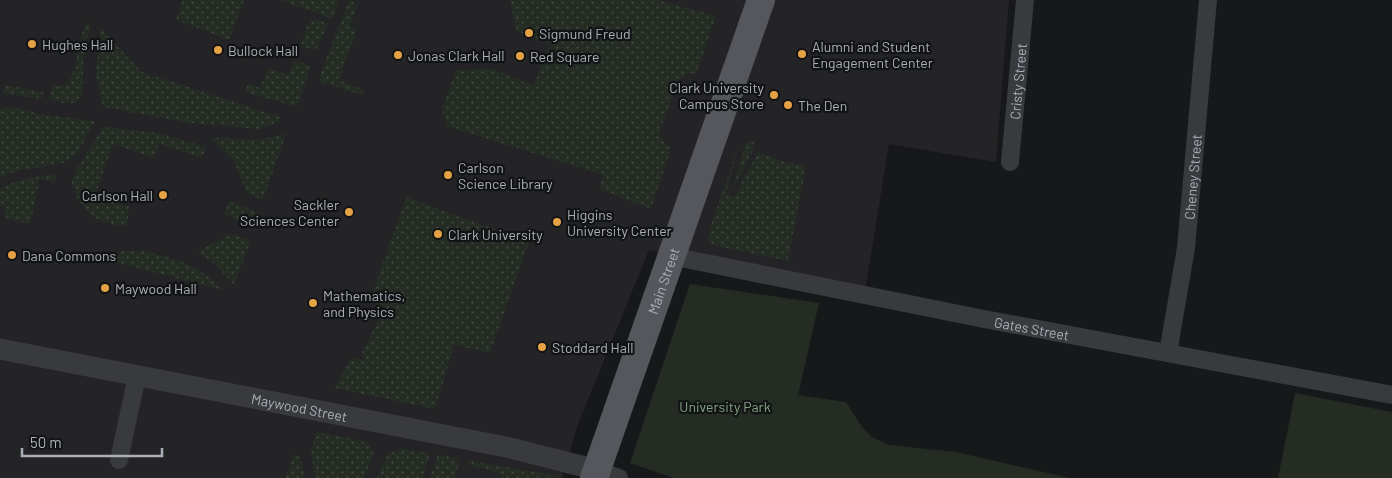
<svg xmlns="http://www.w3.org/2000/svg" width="1392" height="478" viewBox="0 0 1392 478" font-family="Barlow,sans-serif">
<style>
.built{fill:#242426}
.grass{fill:url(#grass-dots)}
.green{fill:#242c24}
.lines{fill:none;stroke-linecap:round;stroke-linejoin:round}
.minor{stroke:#393a3e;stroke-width:18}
.tertiary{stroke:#393a3e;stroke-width:21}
.primary{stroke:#55575d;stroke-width:28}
.poi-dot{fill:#e5a244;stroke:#121314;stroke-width:2}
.labels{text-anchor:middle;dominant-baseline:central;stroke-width:4.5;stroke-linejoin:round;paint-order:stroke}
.poi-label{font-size:14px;fill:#abb0b8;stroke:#121314;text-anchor:start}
.street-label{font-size:14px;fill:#abb0b8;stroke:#121314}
.park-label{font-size:14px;fill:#84a283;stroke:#121314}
</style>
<defs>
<pattern id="grass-dots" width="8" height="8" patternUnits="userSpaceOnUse" patternTransform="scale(1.25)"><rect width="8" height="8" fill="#242c24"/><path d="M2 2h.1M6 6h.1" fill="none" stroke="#414842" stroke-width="1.8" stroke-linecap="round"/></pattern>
</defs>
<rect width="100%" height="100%" fill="#171819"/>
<path class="built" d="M0 0H1009L996 162 889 144 865 291 649 250 578 424 562 478H0Z"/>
<g class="grass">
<path d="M183 0H244L229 40 176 20Z"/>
<path d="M280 0H339L333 19Z"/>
<path d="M349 0 358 4 350 26 357 29 339 80 364 90 361 95 322 82 319 78Z"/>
<path d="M510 0H657L716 16 696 74 688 73 679 80 660 130V137L671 149 651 209 599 189 603 175 446 126 442 109 456 70 492 69 534 85 550 44 516 31Z"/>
<path d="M315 19 328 23 316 51 301 46 306 27Z"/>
<path d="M87 22 91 24 84 48 82 96C75 108 62 102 49 100L52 85 63 86C79 77 77 38 87 22Z"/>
<path d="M100 28 142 72 280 117 279 123 258 129 189 123 103 107 96 75Z"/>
<path d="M294 60 311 66 297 107 245 92 248 84 260 88 268 68 289 75Z"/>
<path d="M5 85 43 92 42 99 3 93Z"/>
<path d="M0 108H20L39 114 95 121 77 154 64 163 16 171 0 178Z"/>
<path d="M103 127 159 133 206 147 202 158 159 144 154 158 113 144 95 196 129 207 127 225C119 227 115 226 107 223 84 215 78 203 71 179Z"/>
<path d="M286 134 263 200 247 193 233 160 209 137 256 140Z"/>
<path d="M740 142 726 193 734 197 758 152 781 161 806 166 788 261 708 244 710 228Z"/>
<path d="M746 142H755L752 148 754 149 732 191Z"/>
<path d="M57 174 55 182 40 179 30 224 5 218V207L0 206V188C18 179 37 176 57 174Z"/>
<path d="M406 197 529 242 490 353 454 345 435 409 334 388 352 357 365 361 362 352 385 308 370 300Z"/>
<path d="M229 201 260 213 255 226 224 214Z"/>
<path d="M230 234 251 240 234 285 216 265 197 252Z"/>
<path d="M142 250C178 260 196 263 223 290L106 260 122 251Z"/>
<path d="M316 432 366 441 374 453 364 478H315L311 451Z"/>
<path d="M402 448 430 454 422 478H377L387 454Z"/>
<path d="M294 454 301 457 304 478H285Z"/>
<path d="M438 454 460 459 455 478H430Z"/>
<path d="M466 460 564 477 502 478 498 473 467 464Z"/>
</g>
<g class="green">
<path d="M690 284 819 303 798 395 846 402 862 427 872 437 889 445 956 452 1070 478H674L630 463Z"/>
<path d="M1295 393 1392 412V478H1278Z"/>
</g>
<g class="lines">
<g class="minor">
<path id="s1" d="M1010 162 1025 0"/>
<path id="s2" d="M671 256 984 319 1392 395"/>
<path id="s3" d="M1168 353 1186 248 1208 0"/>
<path d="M119 460 137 376"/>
<path d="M597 470 619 478"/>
</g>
<path class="tertiary" id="s4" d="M0 349 506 447 597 470"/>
<path class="primary" id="s5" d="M594 478 761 0"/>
</g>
<g class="poi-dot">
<circle cx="529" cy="33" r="5"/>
<circle cx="32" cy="44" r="5"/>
<circle cx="218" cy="50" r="5"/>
<circle cx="802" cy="54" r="5"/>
<circle cx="398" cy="55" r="5"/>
<circle cx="520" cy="56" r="5"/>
<circle cx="774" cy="95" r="5"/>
<circle cx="788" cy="105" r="5"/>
<circle cx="448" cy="175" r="5"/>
<circle cx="163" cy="195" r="5"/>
<circle cx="349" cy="212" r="5"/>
<circle cx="557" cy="222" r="5"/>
<circle cx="438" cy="234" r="5"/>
<circle cx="12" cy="255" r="5"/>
<circle cx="105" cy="288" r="5"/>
<circle cx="313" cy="303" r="5"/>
<circle cx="542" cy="347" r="5"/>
</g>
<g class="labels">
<g class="poi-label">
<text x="539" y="33">Sigmund Freud</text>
<text x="42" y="44">Hughes Hall</text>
<text x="812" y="46">Alumni and Student<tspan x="812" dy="16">Engagement Center</tspan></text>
<text x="228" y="50">Bullock Hall</text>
<text x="408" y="55">Jonas Clark Hall</text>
<text x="530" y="56">Red Square</text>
<text x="764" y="87" text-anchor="end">Clark University<tspan x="764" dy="16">Campus Store</tspan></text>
<text x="798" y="105">The Den</text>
<text x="458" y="167">Carlson<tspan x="458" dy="16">Science Library</tspan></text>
<text x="153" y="195" text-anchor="end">Carlson Hall</text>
<text x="339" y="204" text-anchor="end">Sackler<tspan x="339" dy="16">Sciences Center</tspan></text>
<text x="567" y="214">Higgins<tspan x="567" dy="16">University Center</tspan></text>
<text x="448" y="234">Clark University</text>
<text x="22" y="255">Dana Commons</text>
<text x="115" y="288">Maywood Hall</text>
<text x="323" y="295">Mathematics,<tspan x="323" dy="16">and Physics</tspan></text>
<text x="552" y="347">Stoddard Hall</text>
</g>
<g class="street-label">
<text stroke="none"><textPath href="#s1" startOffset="81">Cristy Street</textPath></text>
<text stroke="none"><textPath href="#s3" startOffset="178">Cheney Street</textPath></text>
<text stroke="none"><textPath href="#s5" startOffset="209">Main Street</textPath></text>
<text stroke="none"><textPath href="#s2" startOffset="368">Gates Street</textPath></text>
<text stroke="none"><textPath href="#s4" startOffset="305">Maywood Street</textPath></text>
</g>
<g class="park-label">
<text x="725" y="406">University Park</text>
</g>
</g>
<path d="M22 448v8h140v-8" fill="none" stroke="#abb0b8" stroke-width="2.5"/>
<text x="30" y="448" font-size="15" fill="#abb0b8" stroke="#121314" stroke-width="4" paint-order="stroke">50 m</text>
</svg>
